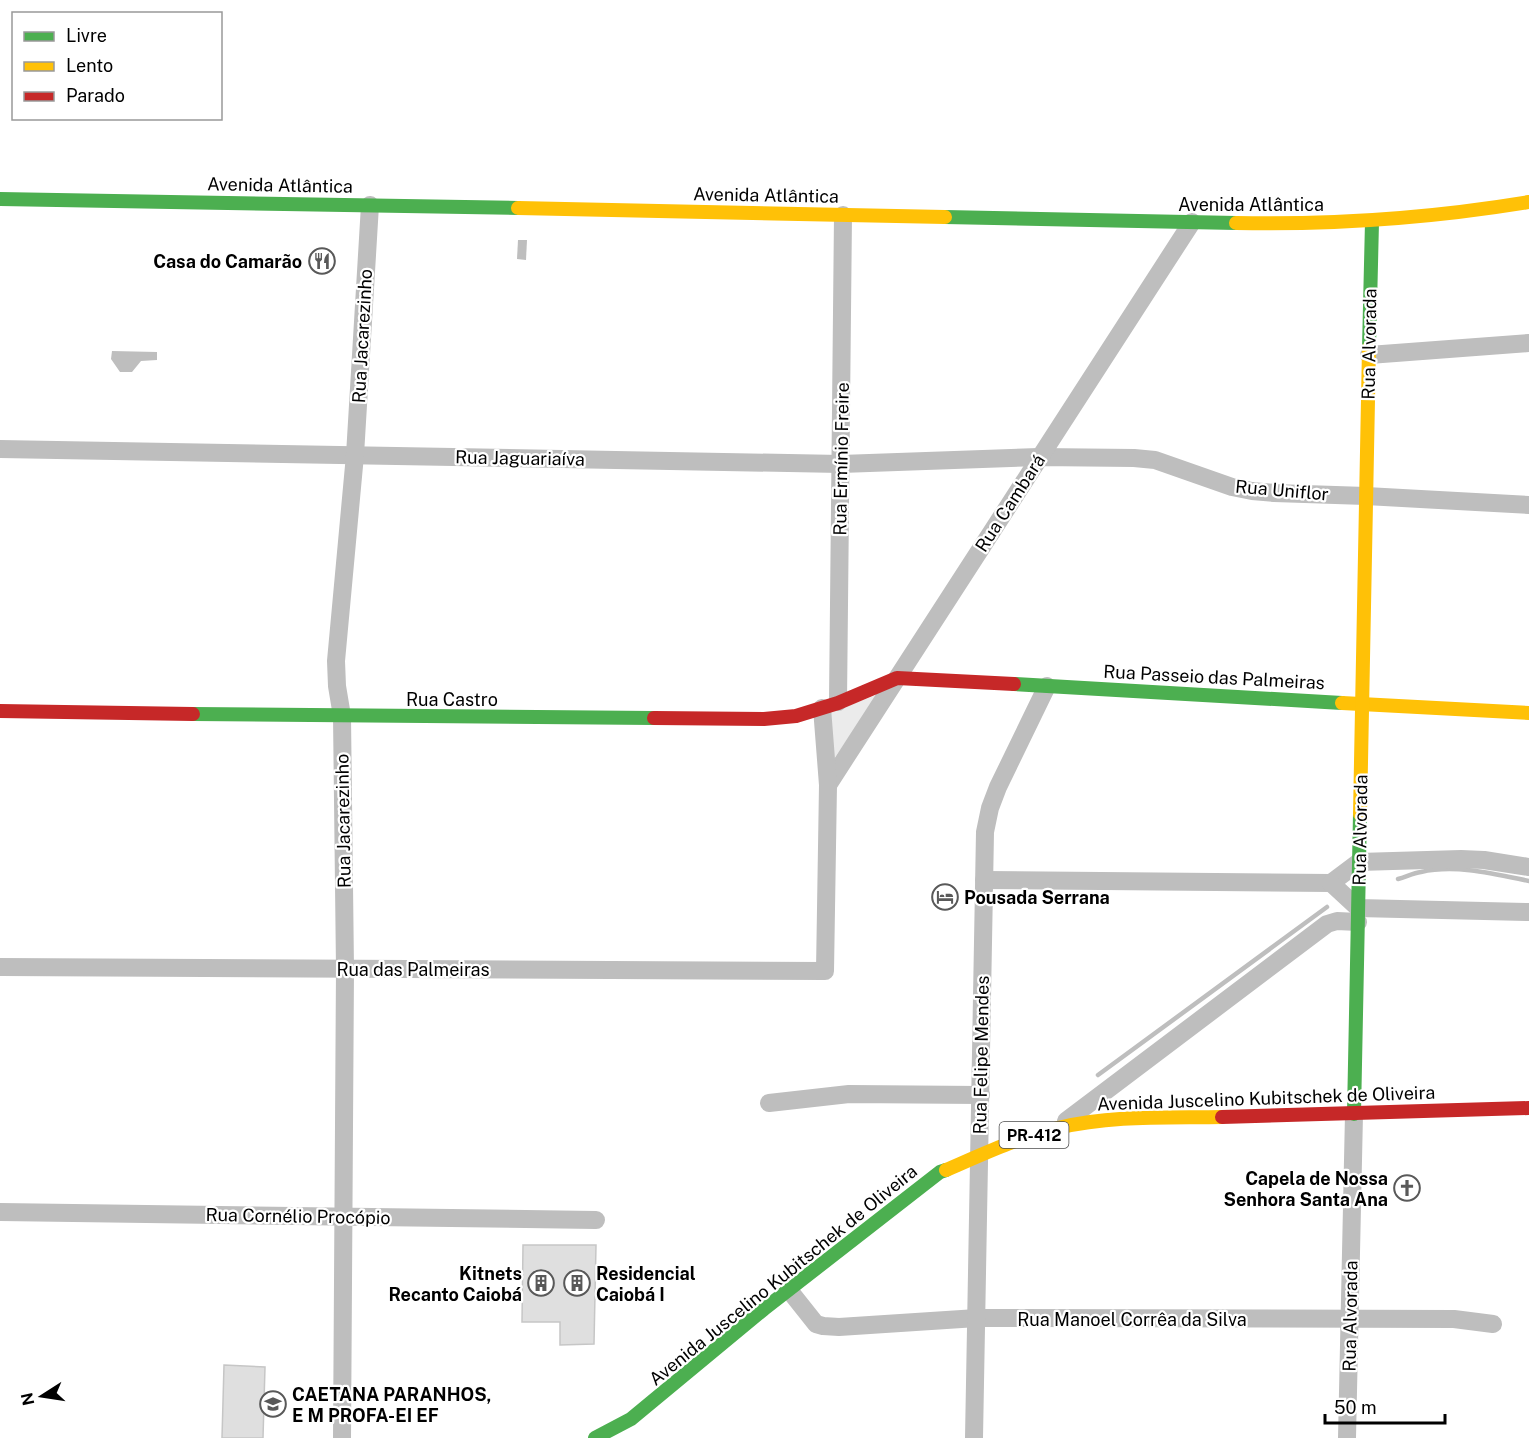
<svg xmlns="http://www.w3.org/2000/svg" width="1529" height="1438" viewBox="0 0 1529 1438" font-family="'Public Sans',sans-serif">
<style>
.green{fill:#ebebeb}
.water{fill:#bebebe}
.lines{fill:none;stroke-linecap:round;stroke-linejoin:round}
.stream{stroke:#bebebe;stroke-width:4.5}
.building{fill:#dfdfdf;stroke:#c6c6c6;stroke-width:1.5}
.street{stroke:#bebebe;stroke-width:18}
.fast{stroke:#4caf50;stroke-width:14}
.slow{stroke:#ffc107;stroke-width:14}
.jam{stroke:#c62828;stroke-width:14}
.labels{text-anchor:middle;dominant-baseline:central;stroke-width:4.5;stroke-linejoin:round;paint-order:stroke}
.shield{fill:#fff;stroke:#4c4c4c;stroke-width:1.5}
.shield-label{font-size:16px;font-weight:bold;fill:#000}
.street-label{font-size:18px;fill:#000;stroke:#fff}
.poi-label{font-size:18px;font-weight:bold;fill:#000;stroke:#fff;text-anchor:end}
</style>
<rect width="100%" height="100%" fill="#fff"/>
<path class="green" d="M879 694 833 760 829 713Z"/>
<g class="water">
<path d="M518 240H527L526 260 517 259Z"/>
<path d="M112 351 157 352V360L141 361 132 372H120L111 359Z"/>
</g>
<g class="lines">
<g class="stream">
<path d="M1398 879C1406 877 1413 873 1421 872 1456 864 1495 874 1529 881"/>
<path d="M1098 1075 1327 907"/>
</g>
</g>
<g class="building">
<path d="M523 1245H596L594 1344 560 1345V1322H522Z"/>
<path d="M224 1365 265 1367 263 1438H222Z"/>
</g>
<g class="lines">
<g class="street">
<path d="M1369 355 1529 343"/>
<path d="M0 449 841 464 1039 457 1134 458 1155 460 1232 487 1252 491 1274 493 1366 496 1529 505"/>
<path d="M838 702 843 215"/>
<path d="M828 785 1192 222"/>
<path d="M984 880 1331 883 1359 862 1461 859 1484 860 1529 867"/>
<path d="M1331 883 1358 908 1529 912"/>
<path d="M0 967 825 971 828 785 822 708"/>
<path d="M769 1103 849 1094 981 1095"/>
<path d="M1066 1121 1327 924 1337 921 1358 922"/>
<path d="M0 1212 596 1220"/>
<path d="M789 1290 816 1324 823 1326 839 1327 977 1318 1454 1319 1493 1324"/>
<path d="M342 1438 345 969 342 716 337 686 336 661 355 455 370 205"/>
<path d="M974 1438 985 832 990 808 998 787 1047 686"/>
<path d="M1347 1438 1354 1114"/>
</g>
<g class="fast">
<path d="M0 199 518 208"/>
<path d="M945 217 1236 223"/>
<path d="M1369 348 1372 222"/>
<path d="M1014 684 1342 703"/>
<path d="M193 714 654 718"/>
<path d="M1354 1114 1360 814"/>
<path d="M595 1438 631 1419 764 1309 940 1172 946 1170"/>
</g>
<g class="slow">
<path d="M518 208 945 217"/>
<path d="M1236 223C1334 225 1432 218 1529 202"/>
<path d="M1342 703 1529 713"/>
<path d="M1360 814 1369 348"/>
<path d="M946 1170C983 1154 1019 1137 1058 1128 1111 1115 1168 1118 1222 1117"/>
</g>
<g class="jam">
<path d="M0 711 193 714"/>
<path d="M654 718 764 719 796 716 838 703 897 678 1014 684"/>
<path d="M1222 1117 1529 1108"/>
</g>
</g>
<defs>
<g id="restaurant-ring" transform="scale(1.35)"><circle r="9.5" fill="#fff" stroke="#595959" stroke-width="1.5"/><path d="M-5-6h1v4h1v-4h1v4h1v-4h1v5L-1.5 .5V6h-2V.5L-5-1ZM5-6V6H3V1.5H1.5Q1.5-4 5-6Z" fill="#595959"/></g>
<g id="hotel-ring" transform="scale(1.35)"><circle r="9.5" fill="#fff" stroke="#595959" stroke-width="1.5"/><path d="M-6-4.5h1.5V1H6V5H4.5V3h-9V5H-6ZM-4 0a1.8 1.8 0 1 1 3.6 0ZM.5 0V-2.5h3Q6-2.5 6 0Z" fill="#595959"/></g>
<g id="church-ring" transform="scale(1.35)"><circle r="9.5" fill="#fff" stroke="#595959" stroke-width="1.5"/><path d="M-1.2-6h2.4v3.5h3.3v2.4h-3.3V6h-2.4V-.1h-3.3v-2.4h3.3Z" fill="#595959"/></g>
<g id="building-ring" transform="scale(1.35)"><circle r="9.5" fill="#fff" stroke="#595959" stroke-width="1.5"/><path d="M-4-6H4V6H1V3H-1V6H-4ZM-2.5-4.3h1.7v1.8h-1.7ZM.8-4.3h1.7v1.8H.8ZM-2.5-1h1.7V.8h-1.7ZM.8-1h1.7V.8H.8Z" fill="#595959"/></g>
<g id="school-ring" transform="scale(1.35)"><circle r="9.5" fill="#fff" stroke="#595959" stroke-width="1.5"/><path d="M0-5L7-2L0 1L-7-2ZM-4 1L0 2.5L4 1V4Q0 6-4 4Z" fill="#595959"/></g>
</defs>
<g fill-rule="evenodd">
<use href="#restaurant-ring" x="322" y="261"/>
<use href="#hotel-ring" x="945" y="897"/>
<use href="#church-ring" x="1407" y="1188"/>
<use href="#building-ring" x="541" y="1283"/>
<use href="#building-ring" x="577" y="1283"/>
<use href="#school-ring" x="273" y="1404"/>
</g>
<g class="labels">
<rect class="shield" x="999.5" y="1122" width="69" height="26" rx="4.5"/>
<g class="shield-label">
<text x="1034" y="1135">PR-412</text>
</g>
<g class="street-label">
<text transform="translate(280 185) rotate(1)">Avenida Atlântica</text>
<text transform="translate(766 195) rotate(1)">Avenida Atlântica</text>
<text x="1251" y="204">Avenida Atlântica</text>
<text transform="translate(362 336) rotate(-87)">Rua Jacarezinho</text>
<text transform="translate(1369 344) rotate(-89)">Rua Alvorada</text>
<text transform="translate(520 458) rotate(1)">Rua Jaguariaíva</text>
<text transform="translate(841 459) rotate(-89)">Rua Ermínio Freire</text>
<text transform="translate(1282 490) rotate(5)">Rua Uniflor</text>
<text transform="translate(1010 503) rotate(-57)">Rua Cambará</text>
<text transform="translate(1214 677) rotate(3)">Rua Passeio das Palmeiras</text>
<text x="452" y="699">Rua Castro</text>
<text transform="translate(343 821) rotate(-91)">Rua Jacarezinho</text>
<text transform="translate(1360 830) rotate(-89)">Rua Alvorada</text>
<text x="413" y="969">Rua das Palmeiras</text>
<text transform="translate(981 1055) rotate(-89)">Rua Felipe Mendes</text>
<text transform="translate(1266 1098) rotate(-2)">Avenida Juscelino Kubitschek de Oliveira</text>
<text transform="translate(298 1216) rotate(1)">Rua Cornélio Procópio</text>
<text transform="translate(783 1275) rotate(-39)">Avenida Juscelino Kubitschek de Oliveira</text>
<text transform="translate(1350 1316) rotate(-89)">Rua Alvorada</text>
<text x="1132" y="1319">Rua Manoel Corrêa da Silva</text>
</g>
<g class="poi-label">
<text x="302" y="261">Casa do Camarão</text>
<text x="964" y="897" text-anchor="start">Pousada Serrana</text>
<text x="1388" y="1178">Capela de Nossa<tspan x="1388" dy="21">Senhora Santa Ana</tspan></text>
<text x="522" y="1273">Kitnets<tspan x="522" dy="21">Recanto Caiobá</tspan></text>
<text x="596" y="1273" text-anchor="start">Residencial<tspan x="596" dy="21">Caiobá I</tspan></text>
<text x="292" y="1394" text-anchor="start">CAETANA PARANHOS,<tspan x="292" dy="21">E M PROFA-EI EF</tspan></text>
</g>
</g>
<rect x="12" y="12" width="210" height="108" fill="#ffffff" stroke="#999999" stroke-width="1.5"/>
<rect x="24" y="32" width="30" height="9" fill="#4caf50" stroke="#999999" stroke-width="1.5"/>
<text x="66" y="42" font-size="18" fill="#000000">Livre</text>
<rect x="24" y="62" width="30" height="9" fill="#ffc107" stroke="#999999" stroke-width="1.5"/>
<text x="66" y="72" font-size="18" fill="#000000">Lento</text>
<rect x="24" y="92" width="30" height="9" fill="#c62828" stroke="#999999" stroke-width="1.5"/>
<text x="66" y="102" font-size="18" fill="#000000">Parado</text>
<g transform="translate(42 1396) rotate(258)" stroke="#ffffff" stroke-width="4.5" paint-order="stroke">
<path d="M0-4.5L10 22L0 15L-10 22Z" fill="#000000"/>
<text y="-9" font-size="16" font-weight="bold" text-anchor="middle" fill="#000000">N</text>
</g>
<path d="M1325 1414v9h120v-9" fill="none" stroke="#000000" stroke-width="3"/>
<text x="1334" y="1414" font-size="18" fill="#000000" stroke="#ffffff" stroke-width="4.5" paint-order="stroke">50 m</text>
</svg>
